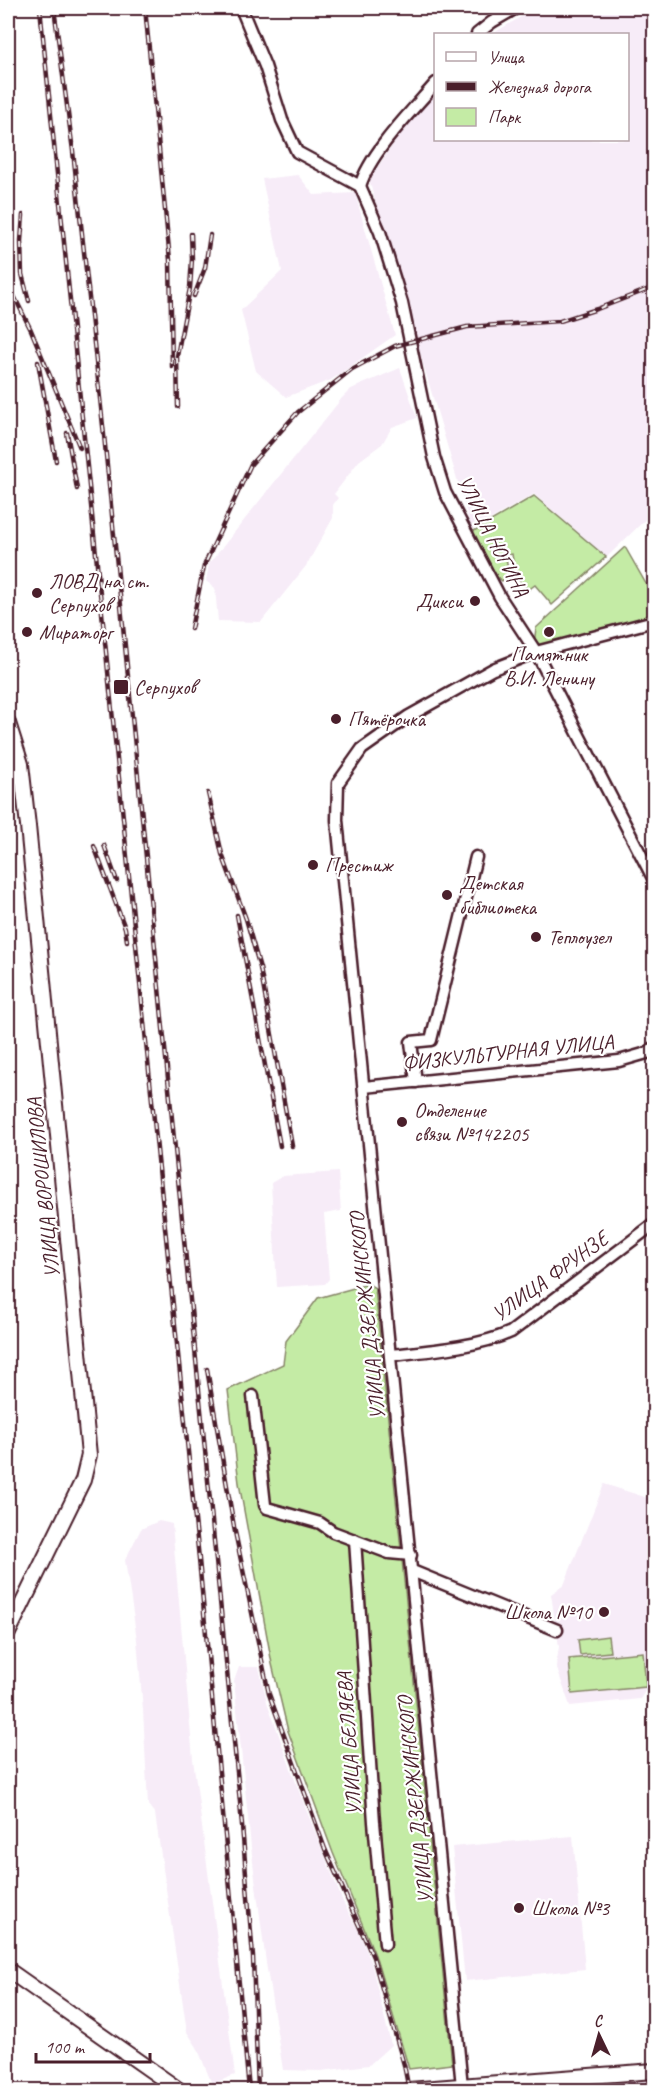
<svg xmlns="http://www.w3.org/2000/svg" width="662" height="2098" viewBox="0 0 662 2098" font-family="Caveat,sans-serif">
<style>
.built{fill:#f7ecf8}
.green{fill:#c4eba5;stroke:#878568;stroke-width:1.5}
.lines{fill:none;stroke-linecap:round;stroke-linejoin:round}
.minor-casing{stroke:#4a1f2b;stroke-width:15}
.major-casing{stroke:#4a1f2b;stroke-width:18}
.minor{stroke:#fff;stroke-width:10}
.major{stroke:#fff;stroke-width:14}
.rail-casing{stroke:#4a1f2b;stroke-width:4.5}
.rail{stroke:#fff;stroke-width:2;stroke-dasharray:7;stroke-linecap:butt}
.poi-dot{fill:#4a1f2b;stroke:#fff;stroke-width:2}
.labels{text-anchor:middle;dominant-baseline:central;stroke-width:4.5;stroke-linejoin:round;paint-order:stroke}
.street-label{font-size:21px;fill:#4a1f2b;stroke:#fff}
.poi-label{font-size:21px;fill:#4a1f2b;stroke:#fff;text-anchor:start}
</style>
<rect width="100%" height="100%" fill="#fff"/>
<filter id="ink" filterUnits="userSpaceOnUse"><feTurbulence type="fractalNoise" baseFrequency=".0167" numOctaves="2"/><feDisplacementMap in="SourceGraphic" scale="12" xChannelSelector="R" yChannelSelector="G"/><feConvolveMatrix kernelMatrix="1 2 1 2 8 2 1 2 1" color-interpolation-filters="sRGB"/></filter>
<g filter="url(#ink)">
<g class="built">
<path d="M536 8H654V511L607 557 534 494 472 530 369 180 408 122 435 93 436 140H628V34H492Z"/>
<path d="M298 175 314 195 355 193 395 335 331 380 286 397 256 371 241 310 282 271 262 179Z"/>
<path d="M400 368 417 418 392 427 382 444 359 461 334 494 338 498 333 505V518L306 566 261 622 218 621 215 588 206 581 209 564 342 398 351 389Z"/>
<path d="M338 1172 341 1211 324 1214 329 1279 325 1284 277 1287 271 1183 283 1176Z"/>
<path d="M604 1484 654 1500V1677L640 1699 570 1706 556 1666 559 1647 551 1594 564 1585Z"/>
<path d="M159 1521 172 1524 193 1759 235 2075 212 2084 197 2047 187 2032 155 1814 148 1805 143 1710 137 1640 125 1560 141 1529Z"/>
<path d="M239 1667H259L267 1702 300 1794 343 1902 358 1930 371 1962 391 2045 369 2065 321 2071 283 2070 266 1963 251 1847 234 1681Z"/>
<path d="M573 1836 585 1969 465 1981 452 1847Z"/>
<path d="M654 2079V2090H507L634 2081Z"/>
</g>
<g class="green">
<path d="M534 496 606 557 552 605 535 585 528 590 515 575 512 554 506 555 508 573 502 581 497 577 472 532Z"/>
<path d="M625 547 654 598V620L533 652 536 628Z"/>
<path d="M368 1284 375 1288 452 2064 409 2069 375 1955 333 1853 288 1731 272 1664 239 1483 228 1390 283 1364 286 1341 318 1298Z"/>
<path d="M608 1636 610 1652 580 1655 578 1640Z"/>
<path d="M643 1652 646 1687 572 1694 569 1659Z"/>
</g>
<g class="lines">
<g class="minor-casing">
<g id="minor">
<path d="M241 8 265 66 282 120 297 152 360 186"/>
<path d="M477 34 492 22 516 8"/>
<path d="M360 186 380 232 402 303 434 457 445 492 500 597 536 652 654 880"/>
<path d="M360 186C371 151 412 111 436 83"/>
<path d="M416 1082 411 1042 431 1040 476 857"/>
<path d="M364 1087 619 1061 647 1053 654 1047"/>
<path d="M391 1355C427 1351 478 1347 511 1332L654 1224"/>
<path d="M253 1396 265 1505 267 1508 320 1523 333 1532 389 1553 411 1555"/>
<path d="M355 1540 374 1822 385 1944"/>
<path d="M412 1571 557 1630"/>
<path d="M462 2086 337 820 338 783 362 749 409 716 493 669 536 652 654 621"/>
</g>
</g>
<g class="major-casing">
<g id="major">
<path d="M8 723 21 764 28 826 89 1455 83 1480 8 1633"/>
<path d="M8 1970 179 2090"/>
<path d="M409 2090 654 2071"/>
</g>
</g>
<use href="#minor" class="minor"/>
<use href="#major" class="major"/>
<g class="rail-casing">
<g id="rail">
<path d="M40 8 198 1549 249 2090"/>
<path d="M54 8 73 151 104 435 240 1802 253 1957 258 2090"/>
<path d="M145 8 170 260 172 367"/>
<path d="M23 215 21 241 22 274 29 301"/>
<path d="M8 284 31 330 80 448"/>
<path d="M194 296 205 268 210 235"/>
<path d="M38 362 56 461"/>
<path d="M178 407 177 356 190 288 192 259 191 234"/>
<path d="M67 433 77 489"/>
<path d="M191 629 204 566 251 464 298 412 352 369 395 346 467 327 560 321 597 309 654 287"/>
<path d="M208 793 222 854 246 919 260 968 292 1146"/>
<path d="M104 845 117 881"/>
<path d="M94 846 125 928 127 941"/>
<path d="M237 915 280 1146"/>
<path d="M207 1369 234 1527 269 1694 325 1849 373 1957 404 2065 409 2090"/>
</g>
</g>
<use href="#rail" class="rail"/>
</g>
</g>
<g class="poi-dot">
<circle cx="37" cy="593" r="6"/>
<circle cx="475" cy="601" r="6"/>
<circle cx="27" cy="632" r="6"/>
<circle cx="549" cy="632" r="6"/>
<rect x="113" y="679" width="16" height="16" rx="3"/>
<circle cx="336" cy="719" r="6"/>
<circle cx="313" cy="865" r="6"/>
<circle cx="447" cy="895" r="6"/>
<circle cx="536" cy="937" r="6"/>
<circle cx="402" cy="1122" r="6"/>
<circle cx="604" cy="1612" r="6"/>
<circle cx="519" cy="1908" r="6"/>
</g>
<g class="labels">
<g class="street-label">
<text transform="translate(493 536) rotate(63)">УЛИЦА НОГИНА</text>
<text transform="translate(508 1052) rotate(-6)">ФИЗКУЛЬТУРНАЯ УЛИЦА</text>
<text transform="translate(43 1188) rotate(-96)">УЛИЦА ВОРОШИЛОВА</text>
<text transform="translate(550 1276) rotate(-36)">УЛИЦА ФРУНЗЕ</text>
<text transform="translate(367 1316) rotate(-96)">УЛИЦА ДЗЕРЖИНСКОГО</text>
<text transform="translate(349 1744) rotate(-94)">УЛИЦА БЕЛЯЕВА</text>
<text transform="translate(415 1800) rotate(-96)">УЛИЦА ДЗЕРЖИНСКОГО</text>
</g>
<g class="poi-label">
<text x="49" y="581">ЛОВД на ст.<tspan x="49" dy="24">Серпухов</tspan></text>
<text x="463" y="601" text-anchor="end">Дикси</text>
<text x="39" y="632">Мираторг</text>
<text x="549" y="654" text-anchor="middle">Памятник<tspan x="549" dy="24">В.И. Ленину</tspan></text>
<text x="134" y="687">Серпухов</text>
<text x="348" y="719">Пятёрочка</text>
<text x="325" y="865">Престиж</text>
<text x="459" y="883">Детская<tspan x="459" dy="24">библиотека</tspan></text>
<text x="548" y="937">Теплоузел</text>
<text x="414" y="1110">Отделение<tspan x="414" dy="24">связи №142205</tspan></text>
<text x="592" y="1612" text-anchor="end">Школа №10</text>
<text x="531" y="1908">Школа №3</text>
</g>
</g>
<rect width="662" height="2098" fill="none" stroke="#fff" stroke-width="30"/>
<rect x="15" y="15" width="632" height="2068" fill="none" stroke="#4a1f2b" stroke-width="2" filter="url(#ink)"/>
<rect x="434" y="33" width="195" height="108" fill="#ffffff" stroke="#b7a5aa" stroke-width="1.5"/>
<rect x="446" y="52" width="30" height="9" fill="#ffffff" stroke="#b7a5aa" stroke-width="1.5"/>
<text x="488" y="63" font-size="18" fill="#4a1f2b">Улица</text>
<rect x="446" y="82" width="30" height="9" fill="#4a1f2b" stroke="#b7a5aa" stroke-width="1.5"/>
<text x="488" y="93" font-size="18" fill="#4a1f2b">Железная дорога</text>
<rect x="446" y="108" width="30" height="18" fill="#c4eba5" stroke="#b7a5aa" stroke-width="1.5"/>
<text x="488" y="123" font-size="18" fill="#4a1f2b">Парк</text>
<g transform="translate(599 2035) rotate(355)" stroke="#ffffff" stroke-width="4.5" paint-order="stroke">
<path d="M0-4.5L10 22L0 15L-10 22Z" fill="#4a1f2b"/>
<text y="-9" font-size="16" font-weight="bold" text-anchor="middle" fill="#4a1f2b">С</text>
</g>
<path d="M36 2053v9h114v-9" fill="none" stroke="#4a1f2b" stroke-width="3"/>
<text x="45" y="2053" font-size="18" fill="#4a1f2b" stroke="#ffffff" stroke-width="4.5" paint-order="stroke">100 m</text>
</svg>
